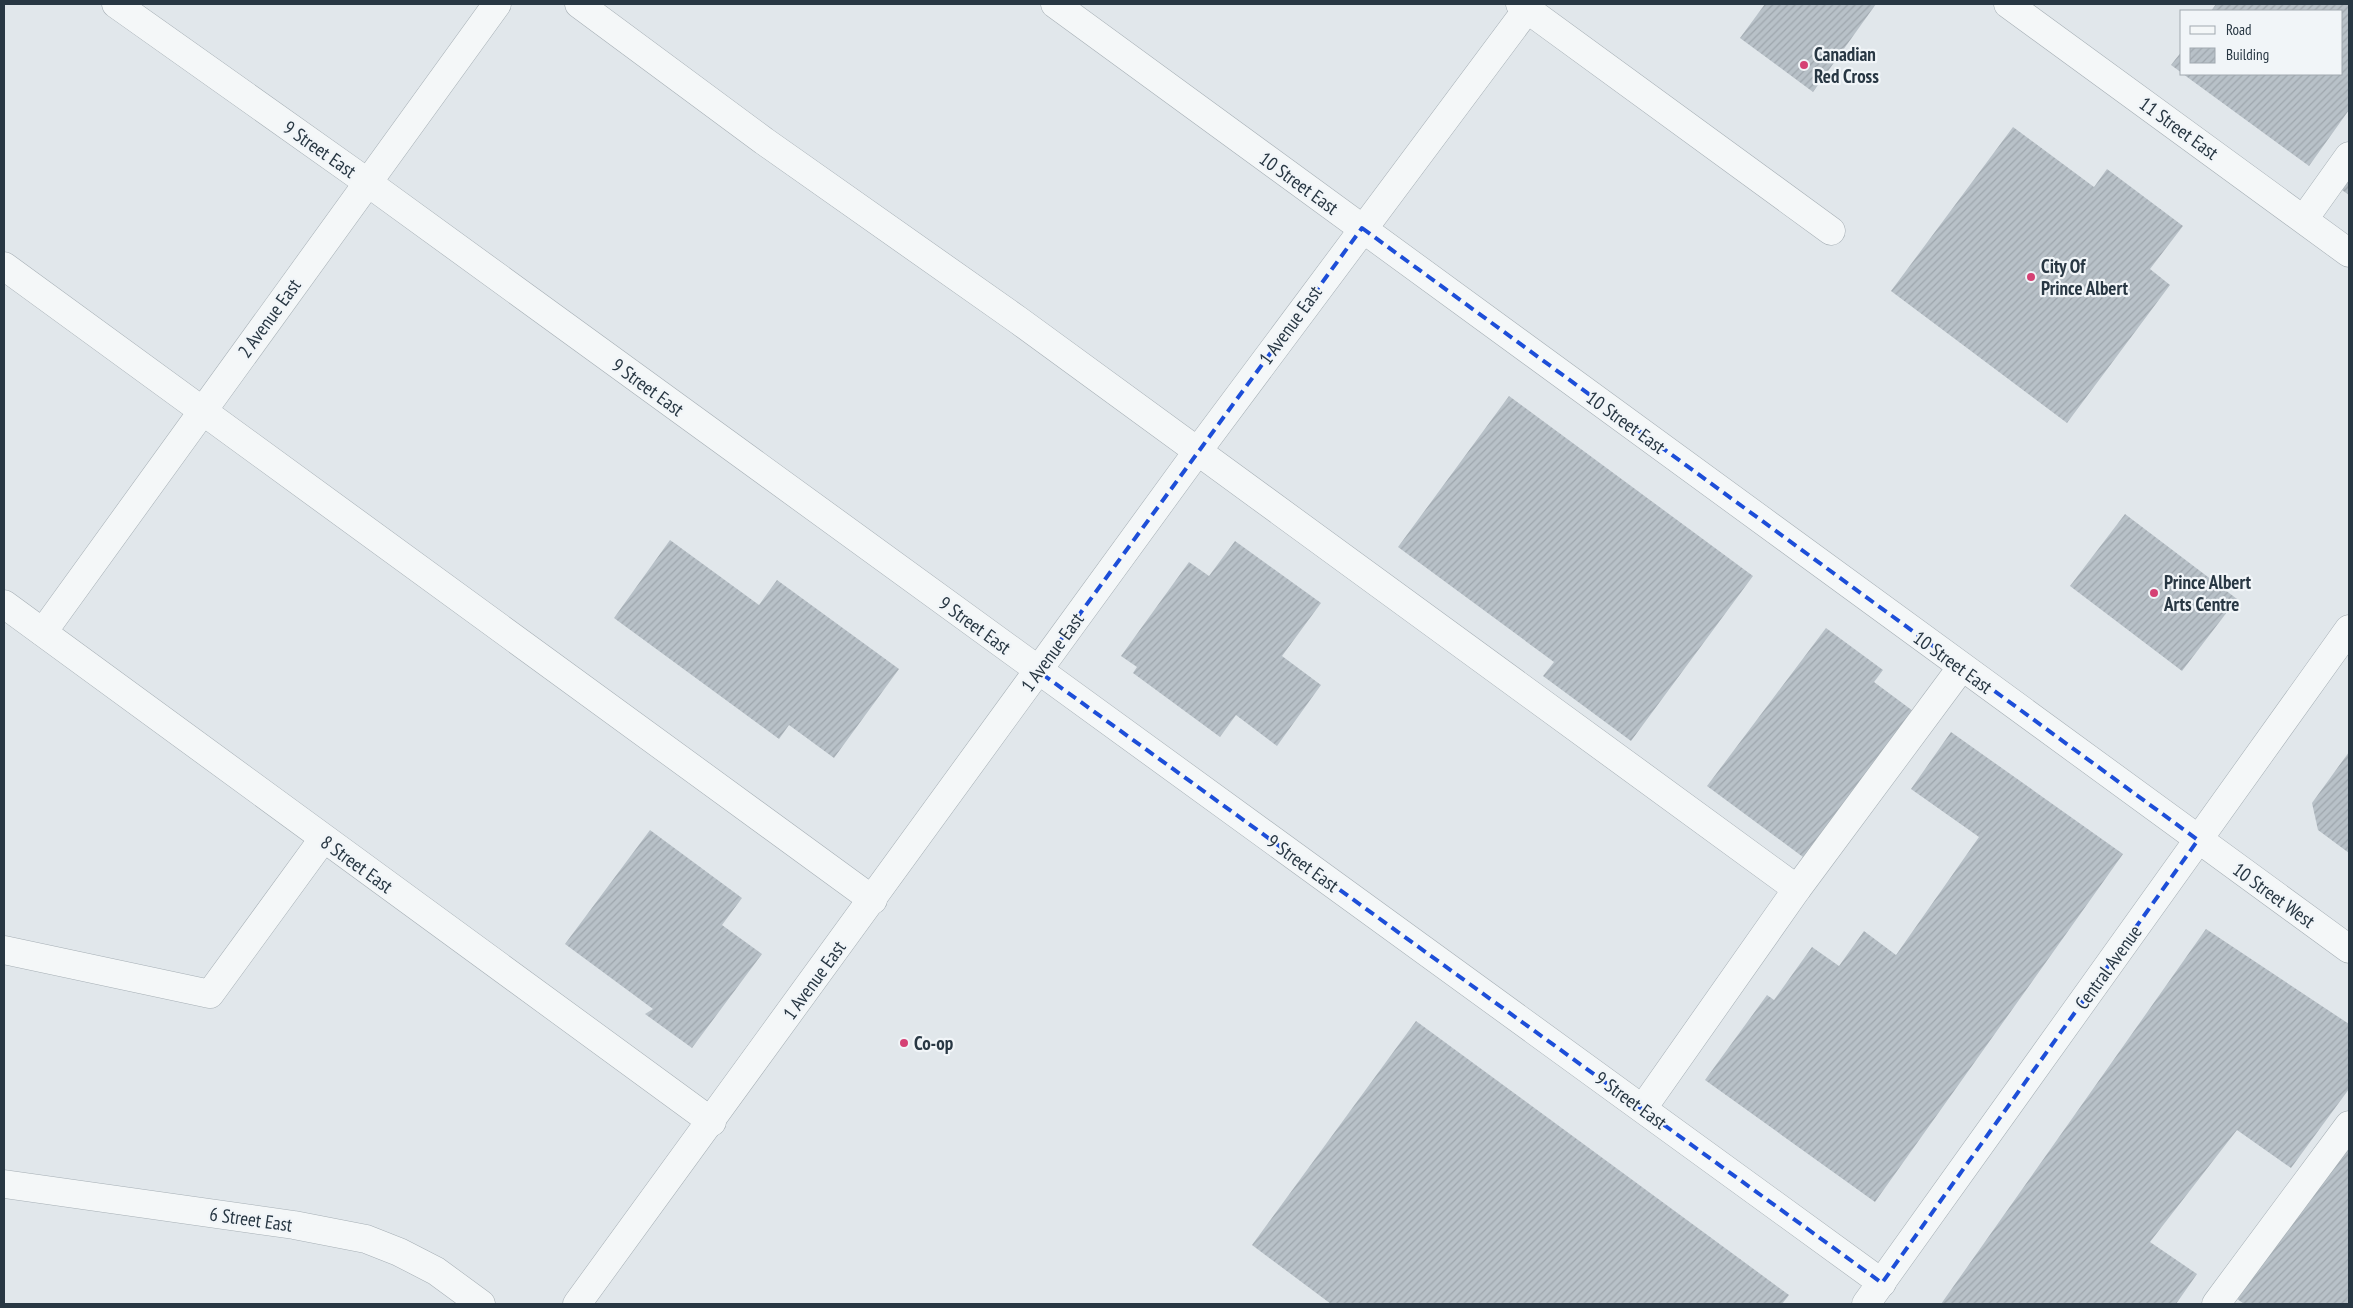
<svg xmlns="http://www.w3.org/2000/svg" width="2353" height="1308" viewBox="0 0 2353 1308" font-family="'PT Sans Narrow',sans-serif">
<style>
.building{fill:url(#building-hatch)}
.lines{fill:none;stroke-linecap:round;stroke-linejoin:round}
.minor-casing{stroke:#a6afb5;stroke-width:29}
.minor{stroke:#f4f7f8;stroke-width:28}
.marked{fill:none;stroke:#1d4ed8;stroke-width:4;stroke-dasharray:10 6;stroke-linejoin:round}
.poi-dot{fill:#d54174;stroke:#f1f5f8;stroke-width:2}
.labels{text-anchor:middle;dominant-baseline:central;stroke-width:4.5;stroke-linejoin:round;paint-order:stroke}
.poi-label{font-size:19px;font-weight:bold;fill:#283743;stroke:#f1f5f8;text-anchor:start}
.street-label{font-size:19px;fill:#283743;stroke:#f1f5f8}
</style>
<defs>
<pattern id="building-hatch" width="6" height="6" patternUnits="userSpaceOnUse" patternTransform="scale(1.25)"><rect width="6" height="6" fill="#b8c1c8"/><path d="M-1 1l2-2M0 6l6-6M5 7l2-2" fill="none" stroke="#9ea6ad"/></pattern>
</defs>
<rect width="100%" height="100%" fill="#e1e7eb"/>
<g class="building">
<path d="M1765 4H1876L1813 92 1740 38Z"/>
<path d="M2216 4H2349V110L2309 166 2183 74H2342V11H2211Z"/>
<path d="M2182 51V73L2171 65Z"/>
<path d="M2013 127 2094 187 2107 169 2183 226 2150 269 2170 285 2067 423 1891 291Z"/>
<path d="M2349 174V195L2339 188Z"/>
<path d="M1509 396 1753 576 1631 741 1543 676 1554 662 1398 547Z"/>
<path d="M2125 514 2237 599 2182 671 2070 586Z"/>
<path d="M670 540 759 605 777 580 899 669 834 758 789 725 779 739 614 618Z"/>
<path d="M1235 541 1321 603 1282 656 1321 685 1277 746 1236 715 1220 737 1133 673 1137 667 1121 656 1189 562 1209 576Z"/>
<path d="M1826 628 1883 670 1874 682 1913 711 1803 857 1707 786Z"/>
<path d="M1951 732 2123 854 1875 1202 1705 1080 1767 995 1774 1000 1812 947 1839 966 1864 931 1896 955 1979 837 1911 789Z"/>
<path d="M2349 752V853L2318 830 2312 803Z"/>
<path d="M650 830 742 898 722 925 762 954 692 1048 645 1014 653 1009 565 944Z"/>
<path d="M2206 929 2349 1024V1089L2291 1168 2237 1130 2150 1242 2197 1274 2176 1304H1941Z"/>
<path d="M1416 1021 1789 1295 1782 1304H1331L1252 1245Z"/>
<path d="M2349 1147V1304H2244L2236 1298Z"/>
</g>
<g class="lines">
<g class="minor-casing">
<g id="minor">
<path d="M116 4 367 182 1882 1283"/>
<path d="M579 4 764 141 1018 320 1797 889"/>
<path d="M1055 4 2349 949"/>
<path d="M1520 4 1831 231"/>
<path d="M2008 4 2349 253"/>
<path d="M2304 219 2349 156"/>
<path d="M4 266 873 900"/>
<path d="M4 604 712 1122"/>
<path d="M43 632 497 4"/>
<path d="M4 950 210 994 323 839"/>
<path d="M1643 1108 1797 889 1961 668"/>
<path d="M4 1184 294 1225 366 1239 399 1252 436 1271 481 1304"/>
<path d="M577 1304 1197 452 1531 4"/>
<path d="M1866 1304 2349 629"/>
<path d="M2216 1304 2349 1125"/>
</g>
</g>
<use href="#minor" class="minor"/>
</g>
<path class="marked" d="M1362 228 2198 840 1882 1283 1038 671Z"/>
<g class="poi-dot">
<circle cx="1804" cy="65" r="5"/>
<circle cx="2031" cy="277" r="5"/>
<circle cx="2154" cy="593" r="5"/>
<circle cx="904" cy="1043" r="5"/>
</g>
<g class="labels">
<g class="poi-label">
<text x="1814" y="54">Canadian<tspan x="1814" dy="22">Red Cross</tspan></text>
<text x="2041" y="266">City Of<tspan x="2041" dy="22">Prince Albert</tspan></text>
<text x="2164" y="582">Prince Albert<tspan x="2164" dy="22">Arts Centre</tspan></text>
<text x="914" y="1043">Co-op</text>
</g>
<g class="street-label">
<text transform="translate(2179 128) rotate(36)">11 Street East</text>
<text transform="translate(320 149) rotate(35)">9 Street East</text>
<text transform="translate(1299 183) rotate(36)">10 Street East</text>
<text transform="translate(269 318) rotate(-54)">2 Avenue East</text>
<text transform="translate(1290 325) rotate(-54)">1 Avenue East</text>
<text transform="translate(648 387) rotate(36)">9 Street East</text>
<text transform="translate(1626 422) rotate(36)">10 Street East</text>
<text transform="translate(975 625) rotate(36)">9 Street East</text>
<text transform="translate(1052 652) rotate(-54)">1 Avenue East</text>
<text transform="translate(1953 662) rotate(36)">10 Street East</text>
<text transform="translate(1303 863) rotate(36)">9 Street East</text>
<text transform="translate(357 864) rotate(36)">8 Street East</text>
<text transform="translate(2274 895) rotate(36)">10 Street West</text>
<text transform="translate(2108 967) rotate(-54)">Central Avenue</text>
<text transform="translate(814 980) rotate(-54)">1 Avenue East</text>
<text transform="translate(1631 1100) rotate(36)">9 Street East</text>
<text transform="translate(251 1219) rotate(8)">6 Street East</text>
</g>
</g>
<rect width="2353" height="1308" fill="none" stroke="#283743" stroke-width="10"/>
<rect x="2180" y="10" width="162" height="65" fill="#f1f5f8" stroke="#a1a9b0"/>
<rect x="2190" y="26" width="25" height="8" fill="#f4f7f8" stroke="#a1a9b0"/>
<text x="2226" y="35" font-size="15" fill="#283743">Road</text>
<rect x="2190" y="48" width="25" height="15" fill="url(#building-hatch)" stroke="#a1a9b0"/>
<text x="2226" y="60" font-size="15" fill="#283743">Building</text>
</svg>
